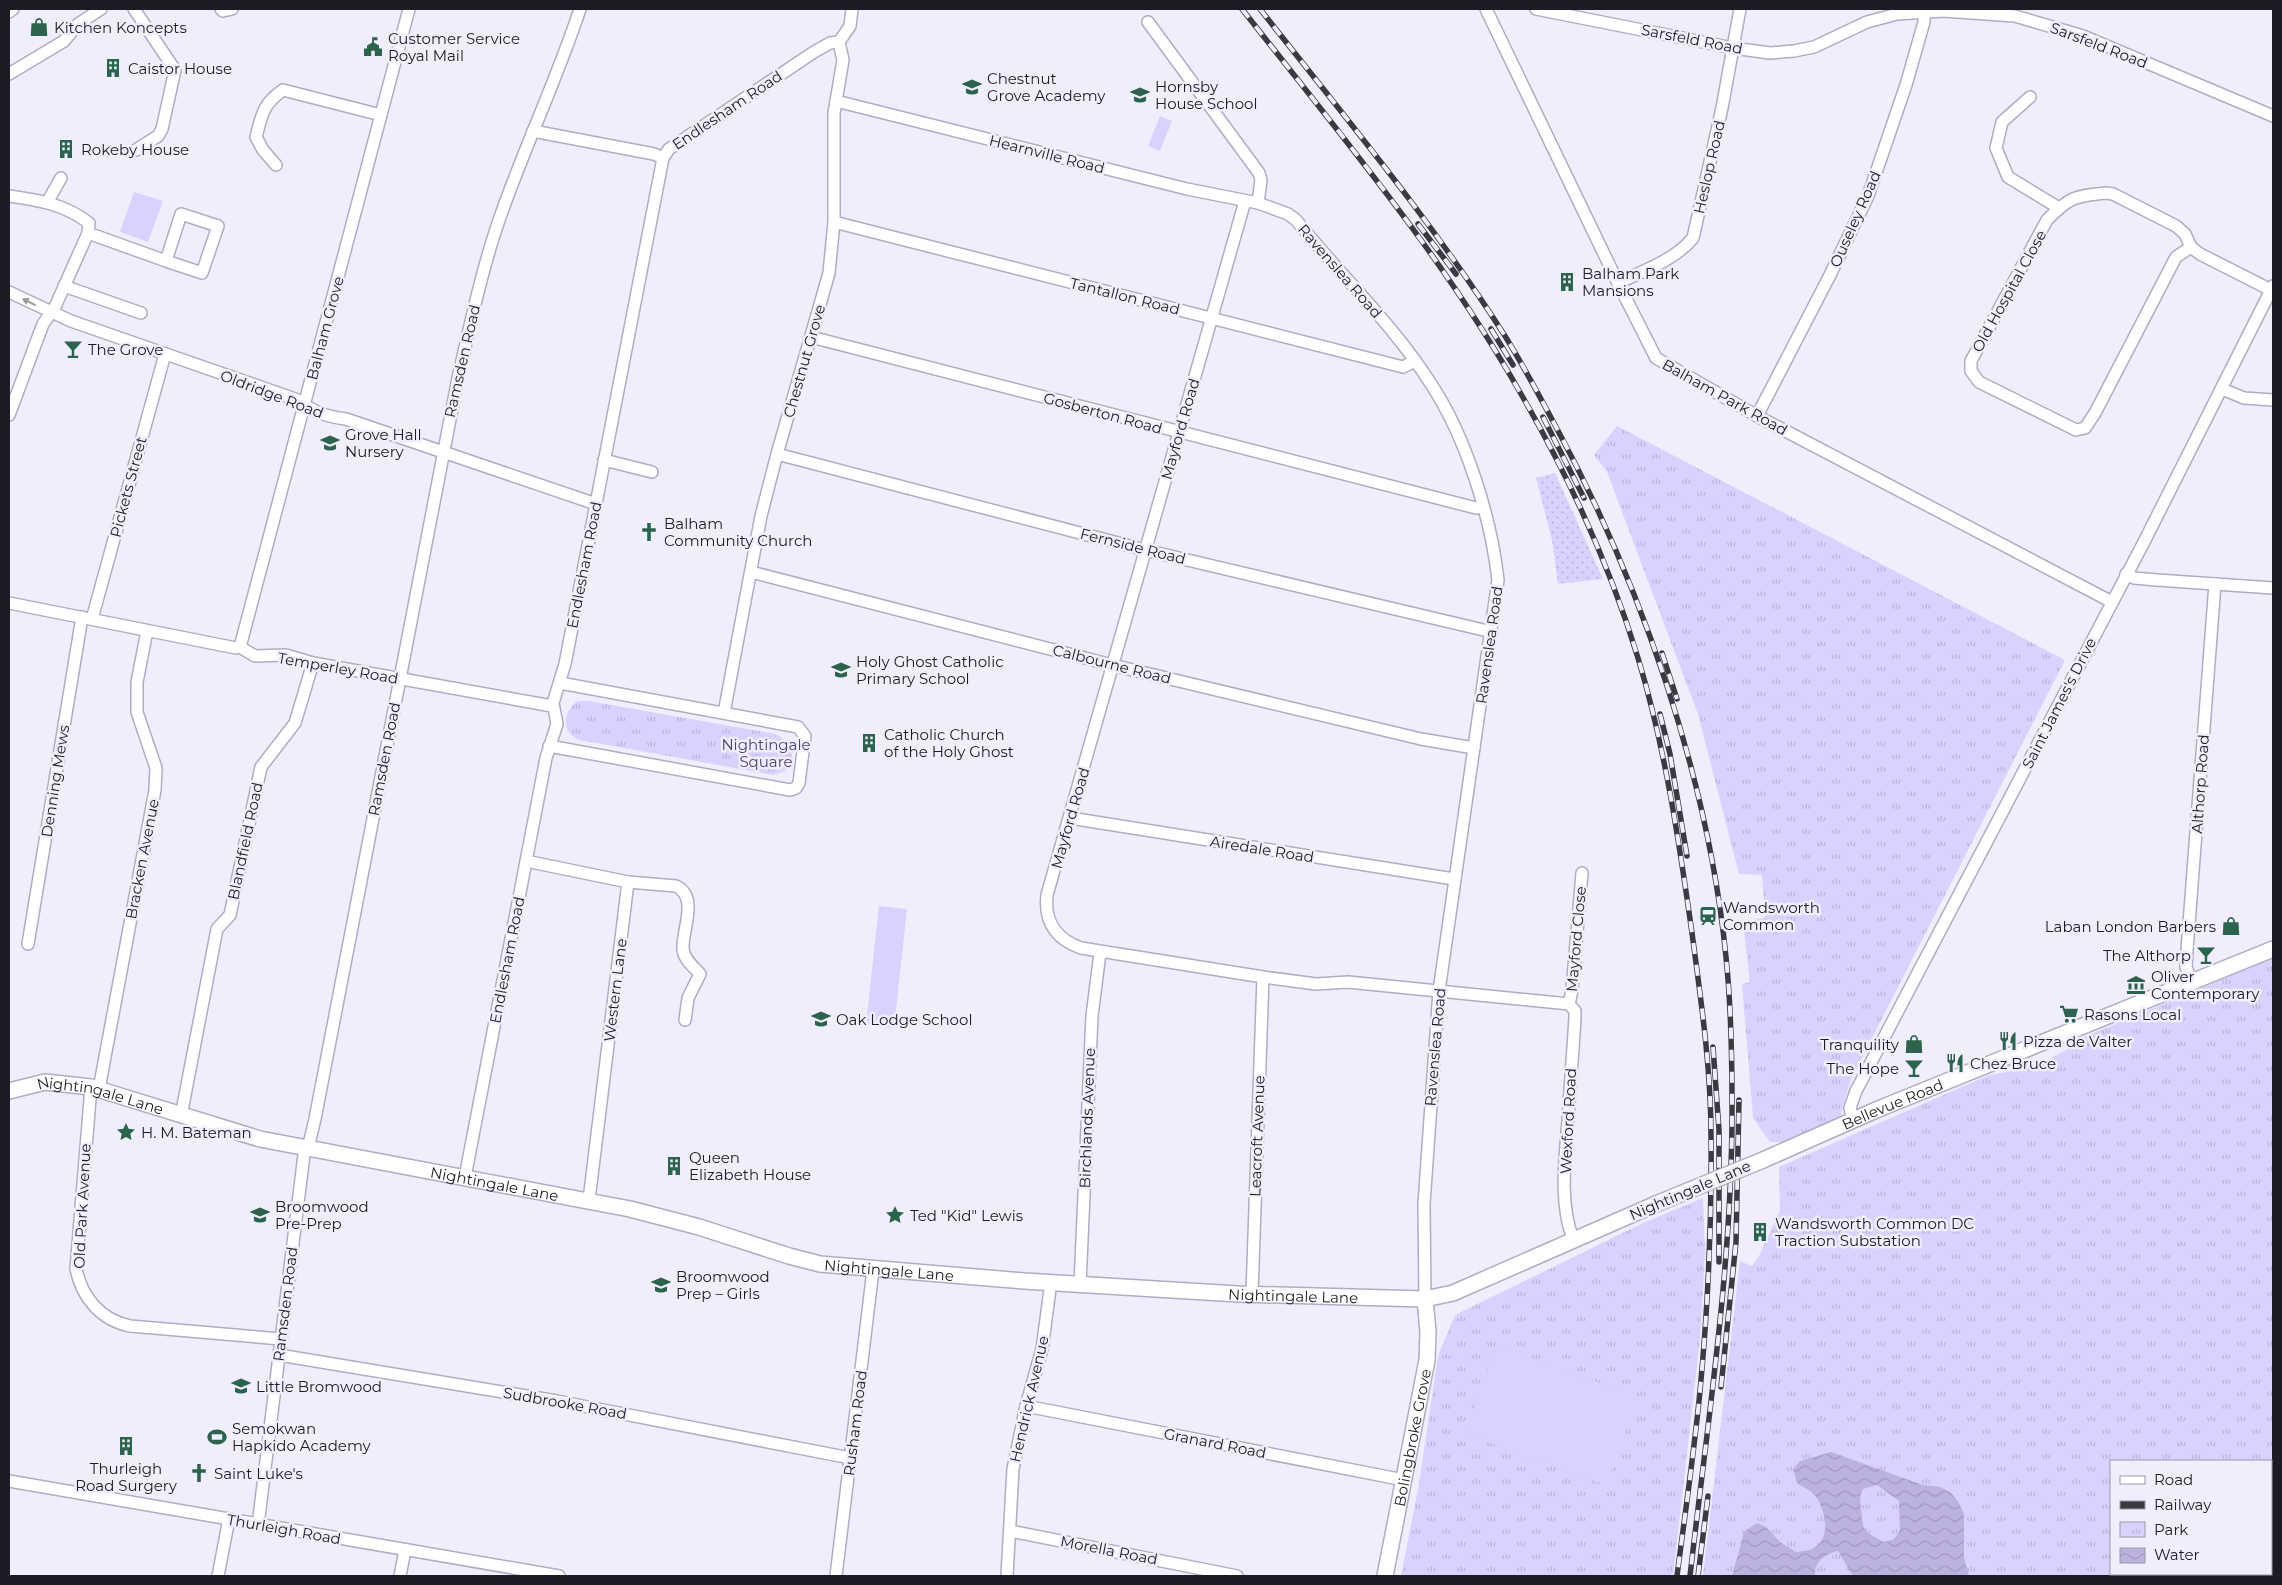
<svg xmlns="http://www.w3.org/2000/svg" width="2282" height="1585" viewBox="0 0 2282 1585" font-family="Montserrat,sans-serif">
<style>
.grass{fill:url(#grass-dots)}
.park{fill:url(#park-tufts);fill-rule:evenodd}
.pitch{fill:#dad1fe}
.water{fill:url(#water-waves);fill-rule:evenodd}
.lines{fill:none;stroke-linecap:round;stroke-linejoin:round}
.minor-casing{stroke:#b0acc3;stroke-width:14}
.secondary-casing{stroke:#b0acc3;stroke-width:18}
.minor{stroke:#fff;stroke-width:11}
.secondary{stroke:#fff;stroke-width:15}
.rail-casing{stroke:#3c3943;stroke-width:5.5}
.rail{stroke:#f0edfc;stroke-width:4;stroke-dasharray:11;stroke-linecap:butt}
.secondary-bridge-casing{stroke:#b0acc3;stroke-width:18;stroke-linecap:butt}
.secondary-bridge{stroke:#fff;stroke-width:15}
.oneway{fill:#99989c}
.labels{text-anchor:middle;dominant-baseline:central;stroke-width:5;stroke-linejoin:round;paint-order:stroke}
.poi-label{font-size:15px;fill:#1d1b24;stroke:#f0edfc;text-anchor:start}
.street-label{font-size:15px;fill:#1d1b24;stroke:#f0edfc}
.park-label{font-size:15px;fill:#51417b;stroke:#f0edfc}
</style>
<defs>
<pattern id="grass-dots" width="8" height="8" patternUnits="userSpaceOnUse" patternTransform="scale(1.25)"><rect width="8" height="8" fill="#dad1fe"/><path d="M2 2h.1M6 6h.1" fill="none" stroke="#bbb3da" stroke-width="1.8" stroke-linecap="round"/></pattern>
<pattern id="park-tufts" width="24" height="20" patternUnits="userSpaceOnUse" patternTransform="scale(1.25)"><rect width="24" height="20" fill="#dad1fe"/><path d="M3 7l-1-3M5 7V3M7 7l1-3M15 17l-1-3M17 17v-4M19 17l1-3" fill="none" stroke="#bbb3da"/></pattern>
<pattern id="water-waves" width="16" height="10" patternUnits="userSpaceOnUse" patternTransform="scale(1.25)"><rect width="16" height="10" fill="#bcb2e0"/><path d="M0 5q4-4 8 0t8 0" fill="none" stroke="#a198c0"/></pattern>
</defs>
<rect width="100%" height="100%" fill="#f0edfc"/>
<path class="grass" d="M1555 473 1603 579 1558 584 1552 540 1536 478Z"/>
<g class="park">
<path d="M1617 426 2065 660 1851 1079 1840 1117 1783 1142H1770L1753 1118 1742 984 1750 982 1743 922 1765 918 1762 875 1739 874 1698 714 1607 472 1594 455Z"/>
<path d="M578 701H589L776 734 790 744 793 761 785 771 773 775 580 740C561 734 562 711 578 701Z"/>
<path d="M2273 958V1576H1703L1740 1261 1752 1266 1759 1256 1780 1210 1779 1167 1989 1075 2023 1069 2041 1064 2071 1047 2070 1043ZM2111 1461H2271V1574H2111Z"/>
<path d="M1703 1198 1705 1253 1700 1339 1673 1576H1401L1419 1484 1438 1356 1455 1315 1641 1224Z"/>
</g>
<g class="pitch">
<path d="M1160 116 1172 121 1160 151 1148 146Z"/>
<path d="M134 192 163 201 148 242 120 232Z"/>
<path d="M879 906 907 909 894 1028 866 1024Z"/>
<path d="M1496 1345 1638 1397 1606 1485 1465 1434Z"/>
</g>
<path class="water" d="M1831 1452 1923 1485 1940 1487 1950 1492 1958 1501 1964 1514V1557L1969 1576H1853L1838 1551C1825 1554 1814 1562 1815 1576H1732L1744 1532 1757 1523 1766 1527 1780 1542 1796 1552C1801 1551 1807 1551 1812 1549 1832 1540 1826 1511 1816 1497 1811 1490 1804 1488 1797 1483L1793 1469 1800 1461ZM1877 1485 1899 1501 1900 1531 1894 1539 1884 1542C1862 1530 1863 1532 1861 1508 1860 1500 1859 1497 1863 1489Z"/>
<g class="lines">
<g class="minor-casing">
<g id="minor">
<path d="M134 9 175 70 162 129 158 136 136 150"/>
<path d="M221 9 223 11 232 9"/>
<path d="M1486 9 1618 283 1656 358 1757 416 2112 602"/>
<path d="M1536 9 1733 48 1770 53 1794 51 1814 47 1867 22 1897 14 1943 11 2015 16 2083 36 2273 116"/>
<path d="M9 12 13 9"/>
<path d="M1148 22 1259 173 1261 180 1258 203"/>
<path d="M9 74 64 41 78 24 101 9"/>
<path d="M2030 97 2002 122 1996 148 2008 177 2059 208"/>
<path d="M836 101 1187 189 1258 203 1288 214 1296 220C1340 275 1393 324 1431 384 1466 437 1491 517 1498 580L1439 991 1424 1204 1425 1299"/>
<path d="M533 131 654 154 663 158"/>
<path d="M276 165 263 150 256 137C262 114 263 104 283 90L381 115"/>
<path d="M2106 193 2113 194 2176 226 2185 234 2191 247 2176 257 2095 413 2085 428 2076 430 1979 382 1971 371V361L2047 220C2069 197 2075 196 2106 193Z"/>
<path d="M9 196C39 200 64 204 89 223L88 233"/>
<path d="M48 201 61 178"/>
<path d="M1245 201 1047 895C1044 922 1056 939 1081 948L1263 977 1316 984 1348 982 1569 1004"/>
<path d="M834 222 1403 367 1415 361"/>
<path d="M2191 247 2200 254 2271 290"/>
<path d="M1618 283C1643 271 1675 260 1693 238L1722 108 1740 9"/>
<path d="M64 286 141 313"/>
<path d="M9 292 71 321 298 400C312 412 328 417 346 419L596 504"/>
<path d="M811 337 1476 508 1483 507"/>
<path d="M2222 389 2244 398 2273 400"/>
<path d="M9 415 43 324 55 307 88 233 166 261 181 214 218 226 202 273 166 261"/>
<path d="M1757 416 1830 275 1868 196 1906 85 1924 22V11"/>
<path d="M777 454 1145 550 1492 632"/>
<path d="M604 460 652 472"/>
<path d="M751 572 1112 665 1421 739 1474 748"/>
<path d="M2126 574 2134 578 2157 580 2273 588"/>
<path d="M9 603 236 648 240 647 255 656 286 655 313 663 552 706"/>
<path d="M92 619 165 354"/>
<path d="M240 647 409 9"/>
<path d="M724 713 761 516 777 454 829 273 834 222V113L843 60 839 42 850 26 852 9"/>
<path d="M549 746 790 790 796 788 799 783 805 736 798 727 560 683"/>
<path d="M1070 818 1454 879"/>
<path d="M526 861 628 882 589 1200"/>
<path d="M628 882 676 886C699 897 682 930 683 948 683 959 694 967 700 974L688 998 685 1020"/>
<path d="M28 944 82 617"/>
<path d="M2192 982 2186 967 2187 950 2215 584"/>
<path d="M1569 1004 1575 1011V1017C1573 1052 1570 1086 1568 1121 1565 1159 1559 1203 1573 1239"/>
<path d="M1569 1004 1572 990 1582 873"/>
<path d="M91 1087 76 1269C82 1298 101 1320 130 1326L281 1339"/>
<path d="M99 1089 155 790 156 768 137 712V682L147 631"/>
<path d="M181 1116 217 929 230 915 261 767 295 723 313 663"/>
<path d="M1853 1120 1850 1108 1856 1091 2145 540 2273 286"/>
<path d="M465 1177 546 758 557 724 553 703 565 664 663 158 669 149 814 52 830 43 839 42"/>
<path d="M1080 1284 1092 1016 1100 953"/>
<path d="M1252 1294 1263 977"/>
<path d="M279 1355 557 1401 850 1458"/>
<path d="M1026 1406 1404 1480"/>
<path d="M9 1481 559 1576"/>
<path d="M258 1525 304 1155 310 1140 315 1119 458 378C470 326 481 273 498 223 523 150 556 82 580 9"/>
<path d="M1010 1531 1237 1576"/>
<path d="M218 1576 229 1519"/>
<path d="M400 1576 405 1550"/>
<path d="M836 1576 873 1270"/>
<path d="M1007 1576 1013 1469 1026 1406 1042 1349 1051 1282"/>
</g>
</g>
<g class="secondary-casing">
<g id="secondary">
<path id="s1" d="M9 1091 45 1082 91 1087 260 1139 630 1209 699 1227 789 1256 820 1264 1024 1281 1238 1294 1425 1299 1453 1293 1656 1204"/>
<path id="s2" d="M1763 1160 1876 1110 2273 949"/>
<path id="s3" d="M1385 1576 1427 1360 1428 1332 1425 1299"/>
</g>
</g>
<use href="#minor" class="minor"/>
<use href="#secondary" class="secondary"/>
<g class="rail-casing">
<g id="rail">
<path d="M1242 9C1339 133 1443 256 1521 394 1569 477 1610 566 1638 658 1665 747 1679 841 1692 933 1701 1000 1711 1068 1711 1136 1712 1221 1708 1306 1700 1391 1694 1453 1685 1514 1677 1576"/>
<path d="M1260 9C1344 116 1432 221 1505 336 1523 365 1539 395 1555 425 1641 584 1708 776 1726 957 1731 1005 1732 1054 1732 1102 1733 1261 1708 1418 1690 1576"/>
<path d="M1418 224 1456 274"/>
<path d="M1491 329 1513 365"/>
<path d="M1543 417 1584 498"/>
<path d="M1662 653 1677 699"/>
<path d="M1660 714 1670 754 1687 856"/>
<path d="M1713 1047 1719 1130V1262"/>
<path d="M1721 1387 1736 1242 1739 1100"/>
<path d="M1698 1576 1708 1496"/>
</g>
</g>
<use href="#rail" class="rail"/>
<g class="secondary-bridge-casing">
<path id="secondary-bridge" d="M1656 1204 1763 1160"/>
</g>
<use href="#secondary-bridge" class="secondary-bridge"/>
</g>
<defs><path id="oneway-solid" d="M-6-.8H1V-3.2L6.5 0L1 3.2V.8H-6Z" transform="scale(1.25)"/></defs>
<use class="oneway" href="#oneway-solid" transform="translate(29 302) rotate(-154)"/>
<defs>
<g id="shop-bare" transform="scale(1.5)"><path d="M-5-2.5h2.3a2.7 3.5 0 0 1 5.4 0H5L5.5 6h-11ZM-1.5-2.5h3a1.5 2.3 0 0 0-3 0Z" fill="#2b644d" stroke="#f0edfc" stroke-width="2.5" paint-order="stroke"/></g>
<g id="civic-bare" transform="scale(1.5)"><path d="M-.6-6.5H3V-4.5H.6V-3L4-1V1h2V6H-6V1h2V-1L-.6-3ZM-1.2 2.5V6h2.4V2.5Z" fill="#2b644d" stroke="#f0edfc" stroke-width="2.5" paint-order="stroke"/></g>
<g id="building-bare" transform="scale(1.5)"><path d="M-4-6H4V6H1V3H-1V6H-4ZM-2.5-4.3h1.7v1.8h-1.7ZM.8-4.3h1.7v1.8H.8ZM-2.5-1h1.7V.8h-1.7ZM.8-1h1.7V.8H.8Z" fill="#2b644d" stroke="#f0edfc" stroke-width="2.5" paint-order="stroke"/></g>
<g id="school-bare" transform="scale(1.5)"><path d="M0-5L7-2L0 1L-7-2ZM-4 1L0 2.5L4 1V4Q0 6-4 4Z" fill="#2b644d" stroke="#f0edfc" stroke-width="2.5" paint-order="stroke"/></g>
<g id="bar-bare" transform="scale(1.5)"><path d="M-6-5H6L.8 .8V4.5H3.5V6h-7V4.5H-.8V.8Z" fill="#2b644d" stroke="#f0edfc" stroke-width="2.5" paint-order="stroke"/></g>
<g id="church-bare" transform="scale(1.5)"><path d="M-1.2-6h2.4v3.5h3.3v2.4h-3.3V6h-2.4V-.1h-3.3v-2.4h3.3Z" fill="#2b644d" stroke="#f0edfc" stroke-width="2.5" paint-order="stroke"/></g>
<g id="station-bare" transform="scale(1.5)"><path d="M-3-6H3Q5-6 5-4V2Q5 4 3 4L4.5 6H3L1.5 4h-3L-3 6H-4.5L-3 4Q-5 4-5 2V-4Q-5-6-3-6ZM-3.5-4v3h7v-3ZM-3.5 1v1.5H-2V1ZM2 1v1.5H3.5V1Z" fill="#2b644d" stroke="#f0edfc" stroke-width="2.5" paint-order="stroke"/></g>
<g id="museum-bare" transform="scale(1.5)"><path d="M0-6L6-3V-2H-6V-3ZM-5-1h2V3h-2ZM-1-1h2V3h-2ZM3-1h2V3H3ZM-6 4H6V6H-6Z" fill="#2b644d" stroke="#f0edfc" stroke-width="2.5" paint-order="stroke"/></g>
<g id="supermarket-bare" transform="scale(1.5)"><path d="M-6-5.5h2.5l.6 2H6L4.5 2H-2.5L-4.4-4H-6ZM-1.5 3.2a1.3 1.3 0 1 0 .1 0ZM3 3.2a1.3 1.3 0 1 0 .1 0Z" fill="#2b644d" stroke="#f0edfc" stroke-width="2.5" paint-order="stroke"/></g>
<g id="restaurant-bare" transform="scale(1.5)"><path d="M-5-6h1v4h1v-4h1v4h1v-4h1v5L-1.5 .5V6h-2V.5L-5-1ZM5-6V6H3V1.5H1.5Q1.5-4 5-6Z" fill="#2b644d" stroke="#f0edfc" stroke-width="2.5" paint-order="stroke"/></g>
<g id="sight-bare" transform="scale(1.5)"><path d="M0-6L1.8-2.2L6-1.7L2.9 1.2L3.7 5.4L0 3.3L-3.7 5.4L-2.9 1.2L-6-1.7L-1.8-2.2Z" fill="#2b644d" stroke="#f0edfc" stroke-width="2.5" paint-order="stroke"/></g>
<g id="stadium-bare" transform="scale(1.5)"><path d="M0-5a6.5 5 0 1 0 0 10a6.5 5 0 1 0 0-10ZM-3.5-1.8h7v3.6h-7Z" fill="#2b644d" stroke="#f0edfc" stroke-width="2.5" paint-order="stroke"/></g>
</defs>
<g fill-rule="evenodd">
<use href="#shop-bare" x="39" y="27"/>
<use href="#civic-bare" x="373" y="47"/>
<use href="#building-bare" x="113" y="68"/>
<use href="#school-bare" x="972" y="87"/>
<use href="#school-bare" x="1140" y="95"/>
<use href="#building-bare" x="66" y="149"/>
<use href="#building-bare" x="1567" y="282"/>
<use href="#bar-bare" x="73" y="349"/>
<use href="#school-bare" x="330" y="443"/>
<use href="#church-bare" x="649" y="532"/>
<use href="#school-bare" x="841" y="670"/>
<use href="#building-bare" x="869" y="743"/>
<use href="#station-bare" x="1708" y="916"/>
<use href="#shop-bare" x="2231" y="926"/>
<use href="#bar-bare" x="2206" y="955"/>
<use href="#museum-bare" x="2136" y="985"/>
<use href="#supermarket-bare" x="2069" y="1014"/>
<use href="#school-bare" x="821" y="1019"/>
<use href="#restaurant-bare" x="2008" y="1041"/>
<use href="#shop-bare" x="1914" y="1044"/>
<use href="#restaurant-bare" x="1955" y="1063"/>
<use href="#bar-bare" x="1914" y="1068"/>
<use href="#sight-bare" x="126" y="1132"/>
<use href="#building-bare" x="674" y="1166"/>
<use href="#school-bare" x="260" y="1215"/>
<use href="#sight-bare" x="895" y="1215"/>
<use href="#building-bare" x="1760" y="1232"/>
<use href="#school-bare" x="661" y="1285"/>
<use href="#school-bare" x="241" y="1386"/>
<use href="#stadium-bare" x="217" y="1437"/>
<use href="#building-bare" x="126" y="1446"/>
<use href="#church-bare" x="199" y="1473"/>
</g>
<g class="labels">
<g class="poi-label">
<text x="54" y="27">Kitchen Koncepts</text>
<text x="388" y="38">Customer Service<tspan x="388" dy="17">Royal Mail</tspan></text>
<text x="128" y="68">Caistor House</text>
<text x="987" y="78">Chestnut<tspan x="987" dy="17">Grove Academy</tspan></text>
<text x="1155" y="86">Hornsby<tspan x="1155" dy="17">House School</tspan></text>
<text x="81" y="149">Rokeby House</text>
<text x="1582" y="273">Balham Park<tspan x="1582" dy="17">Mansions</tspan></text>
<text x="88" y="349">The Grove</text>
<text x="345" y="434">Grove Hall<tspan x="345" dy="17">Nursery</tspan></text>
<text x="664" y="523">Balham<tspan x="664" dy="17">Community Church</tspan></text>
<text x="856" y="661">Holy Ghost Catholic<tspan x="856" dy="17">Primary School</tspan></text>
<text x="884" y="734">Catholic Church<tspan x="884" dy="17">of the Holy Ghost</tspan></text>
<text x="1723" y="907">Wandsworth<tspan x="1723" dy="17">Common</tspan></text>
<text x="2216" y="926" text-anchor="end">Laban London Barbers</text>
<text x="2191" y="955" text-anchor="end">The Althorp</text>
<text x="2151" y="976">Oliver<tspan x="2151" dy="17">Contemporary</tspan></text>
<text x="2084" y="1014">Rasons Local</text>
<text x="836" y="1019">Oak Lodge School</text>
<text x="2023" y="1041">Pizza de Valter</text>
<text x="1899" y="1044" text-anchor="end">Tranquility</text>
<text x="1970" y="1063">Chez Bruce</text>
<text x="1899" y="1068" text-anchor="end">The Hope</text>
<text x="141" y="1132">H. M. Bateman</text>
<text x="689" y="1157">Queen<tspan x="689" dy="17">Elizabeth House</tspan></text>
<text x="275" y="1206">Broomwood<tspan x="275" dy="17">Pre-Prep</tspan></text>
<text x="910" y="1215">Ted "Kid" Lewis</text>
<text x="1775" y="1223">Wandsworth Common DC<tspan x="1775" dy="17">Traction Substation</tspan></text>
<text x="676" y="1276">Broomwood<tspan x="676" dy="17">Prep – Girls</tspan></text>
<text x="256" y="1386">Little Bromwood</text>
<text x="232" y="1428">Semokwan<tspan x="232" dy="17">Hapkido Academy</tspan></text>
<text x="126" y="1468" text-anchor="middle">Thurleigh<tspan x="126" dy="17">Road Surgery</tspan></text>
<text x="214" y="1473">Saint Luke's</text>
</g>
<g class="street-label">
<text transform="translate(1692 39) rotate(11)">Sarsfeld Road</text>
<text transform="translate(2099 45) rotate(21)">Sarsfeld Road</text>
<text transform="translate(727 110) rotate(-34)">Endlesham Road</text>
<text transform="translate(1047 154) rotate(14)">Hearnville Road</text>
<text transform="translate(1709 167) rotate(-77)">Heslop Road</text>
<text transform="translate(1855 219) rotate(-66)">Ouseley Road</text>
<text transform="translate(1340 271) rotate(49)">Ravenslea Road</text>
<text transform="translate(2009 291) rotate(-61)">Old Hospital Close</text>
<text transform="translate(1125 296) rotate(14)">Tantallon Road</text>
<text transform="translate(325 328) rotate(-75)">Balham Grove</text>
<text transform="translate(462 361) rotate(-77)">Ramsden Road</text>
<text transform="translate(804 361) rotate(-74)">Chestnut Grove</text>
<text transform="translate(272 394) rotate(21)">Oldridge Road</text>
<text transform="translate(1725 397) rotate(29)">Balham Park Road</text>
<text transform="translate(1103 413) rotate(15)">Gosberton Road</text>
<text transform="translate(1180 429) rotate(-74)">Mayford Road</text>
<text transform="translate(128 487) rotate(-75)">Pickets Street</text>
<text transform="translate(1133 546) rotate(14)">Fernside Road</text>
<text transform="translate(584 565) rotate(-79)">Endlesham Road</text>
<text transform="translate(1489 645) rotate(-82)">Ravenslea Road</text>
<text transform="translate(1112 664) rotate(14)">Calbourne Road</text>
<text transform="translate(338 668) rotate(10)">Temperley Road</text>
<text transform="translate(2059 703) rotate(-63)">Saint James's Drive</text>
<text transform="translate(384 759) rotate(-79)">Ramsden Road</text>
<text transform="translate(55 781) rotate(-81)">Denning Mews</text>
<text transform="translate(2200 784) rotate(-86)">Althorp Road</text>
<text transform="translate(1070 818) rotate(-74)">Mayford Road</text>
<text transform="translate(245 841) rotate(-78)">Blandfield Road</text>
<text transform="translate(1262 849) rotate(9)">Airedale Road</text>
<text transform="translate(142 859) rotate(-79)">Bracken Avenue</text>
<text transform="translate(1576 939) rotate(-85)">Mayford Close</text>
<text transform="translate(507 960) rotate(-79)">Endlesham Road</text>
<text transform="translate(615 990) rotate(-83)">Western Lane</text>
<text transform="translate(1435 1047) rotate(-85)">Ravenslea Road</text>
<text stroke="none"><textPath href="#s1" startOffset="94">Nightingale Lane</textPath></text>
<text stroke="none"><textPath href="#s2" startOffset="141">Bellevue Road</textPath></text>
<text transform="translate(1087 1118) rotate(-88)">Birchlands Avenue</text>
<text transform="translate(1568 1121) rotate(-87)">Wexford Road</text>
<text transform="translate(1257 1136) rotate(-88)">Leacroft Avenue</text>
<text stroke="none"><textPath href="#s1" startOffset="499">Nightingale Lane</textPath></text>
<text transform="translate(1690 1190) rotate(-23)">Nightingale Lane</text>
<text transform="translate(82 1206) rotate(-87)">Old Park Avenue</text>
<text stroke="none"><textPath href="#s1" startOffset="904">Nightingale Lane</textPath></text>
<text stroke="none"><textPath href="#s1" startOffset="1309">Nightingale Lane</textPath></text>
<text transform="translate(285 1304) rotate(-83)">Ramsden Road</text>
<text transform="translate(1029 1399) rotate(-77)">Hendrick Avenue</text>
<text transform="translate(565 1403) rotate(10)">Sudbrooke Road</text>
<text transform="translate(855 1423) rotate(-83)">Rusham Road</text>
<text stroke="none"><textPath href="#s3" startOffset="141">Bolingbroke Grove</textPath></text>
<text transform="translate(1215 1443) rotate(11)">Granard Road</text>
<text transform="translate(284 1529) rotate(10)">Thurleigh Road</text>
<text transform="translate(1109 1550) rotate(11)">Morella Road</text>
</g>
<g class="park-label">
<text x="766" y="744">Nightingale<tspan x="766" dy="17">Square</tspan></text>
</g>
</g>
<rect width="2282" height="1585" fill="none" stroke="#1d1b24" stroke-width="20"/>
<rect x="2110" y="1460" width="162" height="115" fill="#f0edfc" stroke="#9c99a6"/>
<rect x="2120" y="1476" width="25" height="8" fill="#ffffff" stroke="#9c99a6"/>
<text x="2154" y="1485" font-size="15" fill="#1d1b24">Road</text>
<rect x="2120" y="1501" width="25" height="8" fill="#3c3943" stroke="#9c99a6"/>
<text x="2154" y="1510" font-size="15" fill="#1d1b24">Railway</text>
<rect x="2120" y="1522" width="25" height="15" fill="url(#park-tufts)" stroke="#9c99a6"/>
<text x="2154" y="1535" font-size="15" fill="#1d1b24">Park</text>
<rect x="2120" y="1548" width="25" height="15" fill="url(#water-waves)" stroke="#9c99a6"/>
<text x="2154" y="1560" font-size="15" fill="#1d1b24">Water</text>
</svg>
